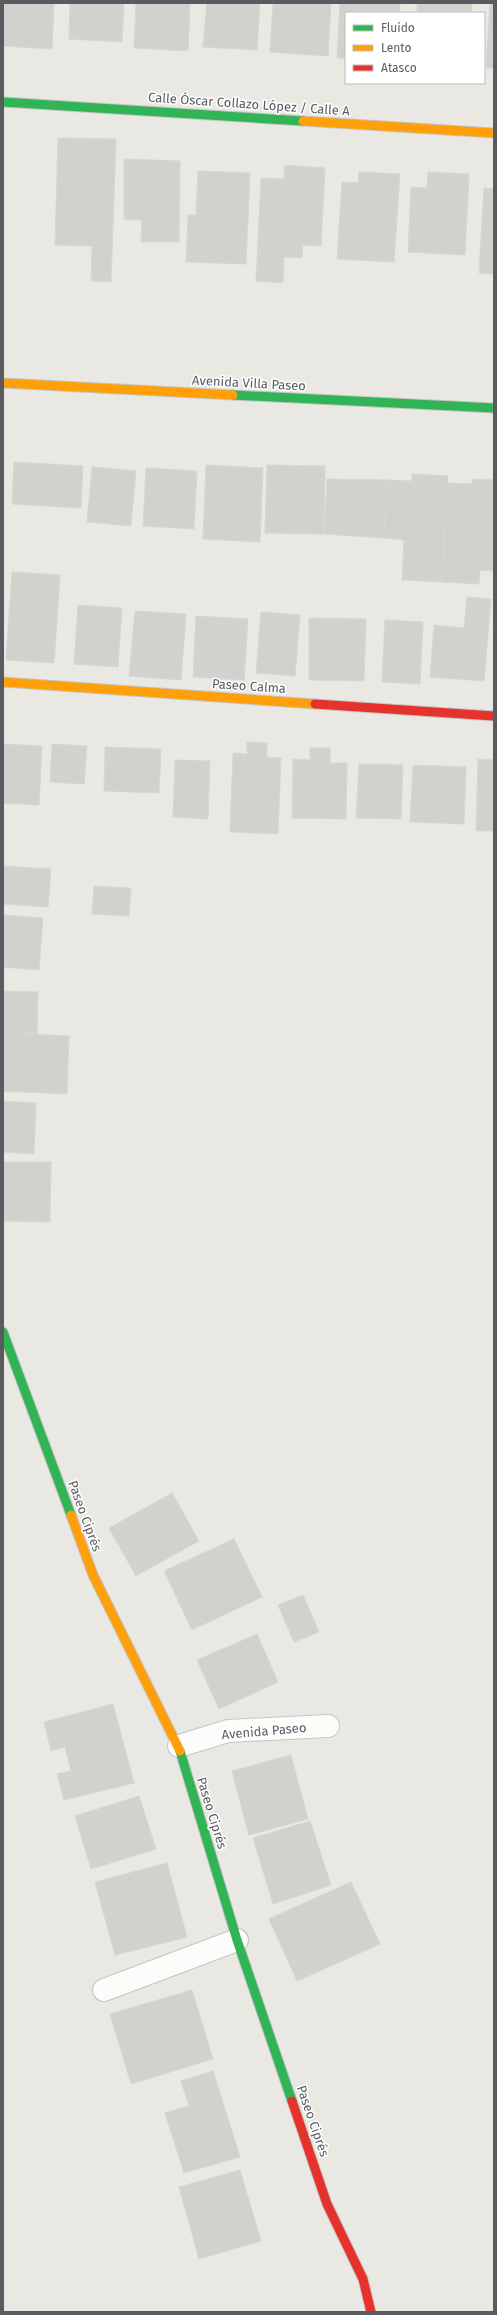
<svg xmlns="http://www.w3.org/2000/svg" width="497" height="2315" viewBox="0 0 497 2315" font-family="'Fira Sans',sans-serif">
<style>
.building{fill:#d2d1cd;stroke:#d8d6d1}
.lines{fill:none;stroke-linecap:round;stroke-linejoin:round}
.street-casing{stroke:#c5c5c3;stroke-width:24}
.fast-casing{stroke:#c5c6c4;stroke-width:11}
.slow-casing{stroke:#c5c6c4;stroke-width:11}
.jam-casing{stroke:#c5c6c4;stroke-width:11}
.street{stroke:#fcfcfb;stroke-width:22}
.fast{stroke:#30b455;stroke-width:9}
.slow{stroke:#ff9f0a;stroke-width:9}
.jam{stroke:#e5322d;stroke-width:9}
.labels{text-anchor:middle;dominant-baseline:central;stroke-width:3;stroke-linejoin:round;paint-order:stroke}
.street-label{font-size:13px;fill:#585c61;stroke:#fff}
</style>
<rect width="100%" height="100%" fill="#e9e8e2"/>
<g class="building">
<path d="M3 3H54L52 49 3 46Z"/>
<path d="M70 3H124L122 42 69 39Z"/>
<path d="M136 3H190L188 51 134 48Z"/>
<path d="M207 3H260L257 50 203 47Z"/>
<path d="M273 3H331L328 56 270 52Z"/>
<path d="M340 3H400V13H346V58H337Z"/>
<path d="M417 3H472L471 13H417Z"/>
<path d="M490 3H494V68H486Z"/>
<path d="M58 138 116 139 111 282 91 281 92 246 55 245Z"/>
<path d="M124 159 180 161 179 242H141L142 220 124 219Z"/>
<path d="M285 165 325 168 321 246 303 245 302 258 284 257 283 283 256 281 261 178 284 179Z"/>
<path d="M198 171 250 173 246 264 186 262 188 215H196Z"/>
<path d="M359 172 400 174 394 262 337 259 342 182 358 183Z"/>
<path d="M428 172 469 174 465 255 408 252 411 187 427 188Z"/>
<path d="M484 188 494 189V274L479 273Z"/>
<path d="M14 462 83 466 81 508 12 504Z"/>
<path d="M206 465 263 468 260 542 203 539Z"/>
<path d="M267 465 325 466 324 534 265 533Z"/>
<path d="M92 467 136 471 131 526 87 522Z"/>
<path d="M146 468 197 471 194 529 143 526Z"/>
<path d="M412 474 448 476 442 582 402 580 404 540 384 538 387 480 412 481Z"/>
<path d="M327 479 387 480 384 538 324 534Z"/>
<path d="M472 479 494 480V571L480 570 479 584 442 582 447 483 472 484Z"/>
<path d="M12 572 60 575 54 663 6 660Z"/>
<path d="M467 597 491 599 484 681 430 677 434 625 464 628Z"/>
<path d="M78 605 122 608 118 667 74 664Z"/>
<path d="M135 611 186 614 181 680 129 676Z"/>
<path d="M261 612 300 615 295 676 256 673Z"/>
<path d="M196 616 248 619 244 680 193 677Z"/>
<path d="M309 618 366 619 364 681 309 680Z"/>
<path d="M385 620 423 622 420 684 382 682Z"/>
<path d="M247 742 267 743V757L281 758 278 834 230 832 233 753 247 754Z"/>
<path d="M3 744 42 746 39 805 3 803Z"/>
<path d="M52 744 87 746 84 784 50 782Z"/>
<path d="M105 747 161 749 159 793 104 791Z"/>
<path d="M310 748H330V763H347L346 819 292 818 293 759 310 760Z"/>
<path d="M478 759 494 760V831H476Z"/>
<path d="M175 760 210 761 208 819 173 817Z"/>
<path d="M359 764 403 765 401 819 356 818Z"/>
<path d="M413 765 466 767 464 824 410 822Z"/>
<path d="M3 866 51 869 48 907 3 904Z"/>
<path d="M94 886 131 888 129 916 92 914Z"/>
<path d="M3 915 43 918 39 970 3 967Z"/>
<path d="M3 991 38 992 37 1034 3 1033Z"/>
<path d="M3 1033 69 1036 67 1094 3 1091Z"/>
<path d="M3 1101 36 1103 34 1154 3 1152Z"/>
<path d="M3 1162H51L50 1222 3 1221Z"/>
<path d="M172 1493 199 1541 136 1576 109 1528Z"/>
<path d="M234 1539 262 1597 192 1630 164 1571Z"/>
<path d="M303 1595 319 1632 294 1642 278 1605Z"/>
<path d="M257 1634 278 1682 219 1709 197 1660Z"/>
<path d="M113 1704 134 1783 64 1800 57 1774 71 1771 65 1747 51 1751 44 1722Z"/>
<path d="M291 1755 308 1819 249 1835 232 1771Z"/>
<path d="M139 1796 156 1849 91 1869 75 1816Z"/>
<path d="M310 1821 331 1885 273 1904 253 1838Z"/>
<path d="M167 1863 187 1937 115 1955 95 1882Z"/>
<path d="M351 1882 380 1944 297 1981 269 1919Z"/>
<path d="M192 1990 213 2059 131 2084 110 2014Z"/>
<path d="M213 2071 240 2157 184 2173 165 2113 189 2106 181 2081Z"/>
<path d="M240 2170 261 2241 199 2259 179 2187Z"/>
</g>
<g class="lines">
<g class="street-casing">
<g id="street">
<path d="M179 1746 228 1731 328 1726"/>
<path d="M104 1990 237 1940"/>
</g>
</g>
<g class="fast-casing">
<g id="fast">
<path d="M3 102 303 121"/>
<path d="M233 395 494 408"/>
<path d="M3 1332 71 1515"/>
<path d="M180 1751 237 1940 292 2101"/>
</g>
</g>
<g class="slow-casing">
<g id="slow">
<path d="M303 121 494 133"/>
<path d="M3 383 233 395"/>
<path d="M3 682 315 704"/>
<path d="M71 1515 93 1575 180 1751"/>
</g>
</g>
<g class="jam-casing">
<g id="jam">
<path d="M315 704 494 716"/>
<path d="M292 2101 327 2204 363 2279 371 2312"/>
</g>
</g>
<use href="#street" class="street"/>
<use href="#fast" class="fast"/>
<use href="#slow" class="slow"/>
<use href="#jam" class="jam"/>
</g>
<g class="labels">
<g class="street-label">
<text transform="translate(249 104) rotate(4)">Calle Óscar Collazo López / Calle A</text>
<text transform="translate(249 383) rotate(3)">Avenida Villa Paseo</text>
<text transform="translate(249 686) rotate(4)">Paseo Calma</text>
<text transform="translate(85 1516) rotate(70)">Paseo Ciprés</text>
<text transform="translate(264 1731) rotate(-5)">Avenida Paseo</text>
<text transform="translate(212 1813) rotate(73)">Paseo Ciprés</text>
<text transform="translate(313 2121) rotate(71)">Paseo Ciprés</text>
</g>
</g>
<rect width="497" height="2315" fill="none" stroke="#585c61" stroke-width="8"/>
<rect x="345" y="12" width="140" height="72" fill="#ffffff" stroke="#bcbec0"/>
<rect x="353" y="25" width="20" height="6" fill="#30b455" stroke="#bcbec0"/>
<text x="381" y="32" font-size="12" fill="#585c61">Fluido</text>
<rect x="353" y="45" width="20" height="6" fill="#ff9f0a" stroke="#bcbec0"/>
<text x="381" y="52" font-size="12" fill="#585c61">Lento</text>
<rect x="353" y="65" width="20" height="6" fill="#e5322d" stroke="#bcbec0"/>
<text x="381" y="72" font-size="12" fill="#585c61">Atasco</text>
</svg>
